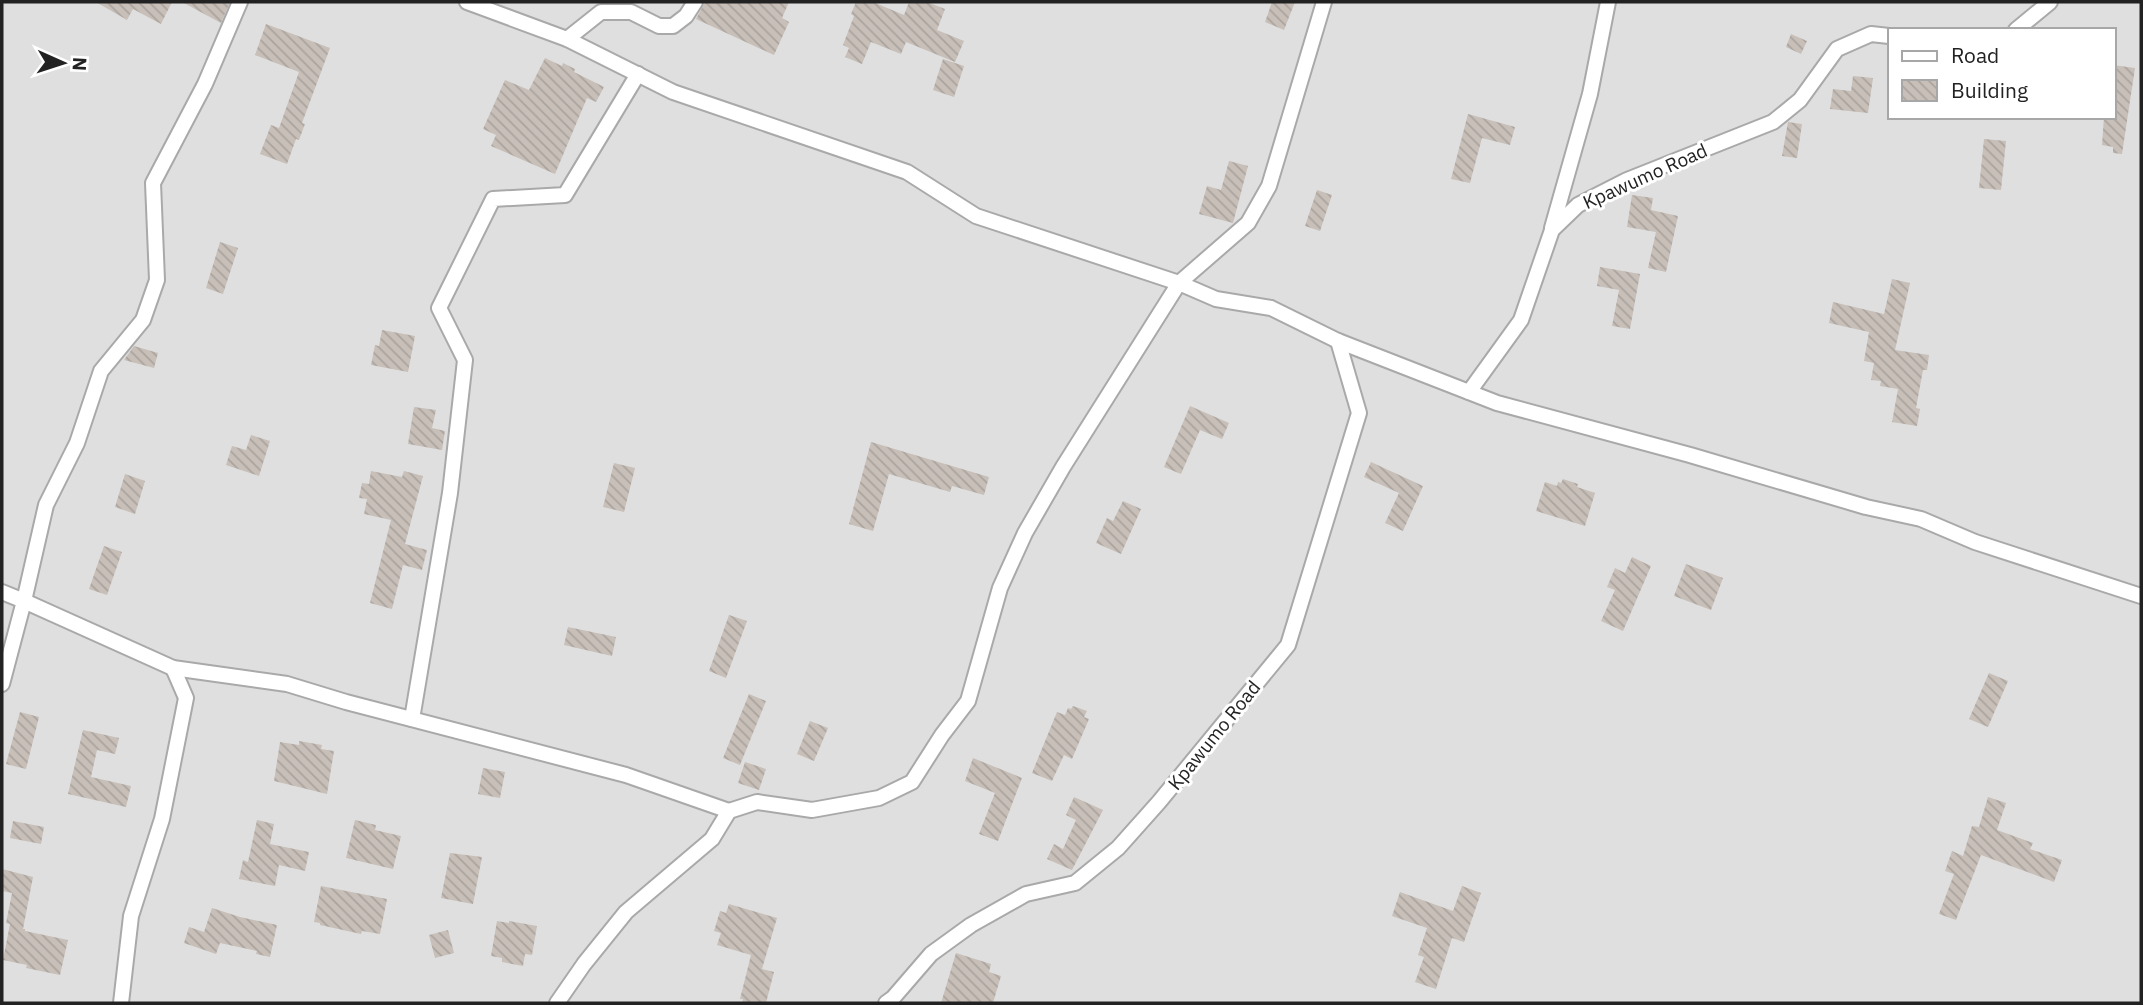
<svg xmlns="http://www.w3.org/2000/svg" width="2143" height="1005" viewBox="0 0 2143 1005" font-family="'IBM Plex Sans',sans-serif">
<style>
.residential{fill:#e0dfdf;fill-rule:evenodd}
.building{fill:url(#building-back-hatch)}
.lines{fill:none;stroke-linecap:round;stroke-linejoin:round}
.minor-casing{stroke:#a9a9a9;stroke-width:18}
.minor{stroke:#fff;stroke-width:14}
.labels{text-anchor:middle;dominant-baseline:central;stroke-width:6;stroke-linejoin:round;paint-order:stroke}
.street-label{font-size:19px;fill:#222;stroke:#fff}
</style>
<defs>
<pattern id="building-back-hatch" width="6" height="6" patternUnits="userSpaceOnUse" patternTransform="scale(1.75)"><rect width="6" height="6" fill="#c7bfb8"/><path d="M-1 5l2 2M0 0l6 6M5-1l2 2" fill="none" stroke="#aba49e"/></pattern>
</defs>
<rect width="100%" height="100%" fill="#f2efe9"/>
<path class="residential" d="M2 2H2141V1003H2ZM1889 30H2113V117H1889Z"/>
<g class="building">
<path d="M96 2H172L161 24 133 9 127 20Z"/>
<path d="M182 2H230L221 23Z"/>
<path d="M705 2H789L782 18 789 22 774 55 696 19Z"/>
<path d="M856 2H873L904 15 909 2H927L945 9 937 30 964 41 955 62 906 42 901 54 871 42 862 64 845 57 849 48 843 45 854 16 851 14Z"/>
<path d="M1272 2H1295L1284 30 1265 22Z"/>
<path d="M266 24 330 48 302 123 305 124 299 140 296 139 287 164 260 154 271 125 279 128 299 72 255 55Z"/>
<path d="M1791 34 1807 41 1801 54 1786 47Z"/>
<path d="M545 58 562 66 563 63 575 69 574 72 604 87 596 102 587 98 555 174 491 146 496 135 483 129 505 80 529 90Z"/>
<path d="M943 59 964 66 954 97 933 90Z"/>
<path d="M2113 65 2135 68 2122 154 2113 153V147L2102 145 2104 117H2113Z"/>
<path d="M1853 76 1873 78 1868 113 1830 109 1833 89 1851 91Z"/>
<path d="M1468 114 1515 127 1510 145 1482 138 1470 183 1451 179Z"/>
<path d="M1788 122 1802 124 1797 158 1782 156Z"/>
<path d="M1984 139 2006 141 2001 190 1979 188Z"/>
<path d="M1229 161 1248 166 1233 223 1199 214 1207 186 1221 190Z"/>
<path d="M1317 190 1332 195 1320 231 1305 226Z"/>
<path d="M1632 195 1653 198 1651 210 1678 216 1666 272 1648 268 1656 232 1627 227Z"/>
<path d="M220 242 238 248 223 294 206 288Z"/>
<path d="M1600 267 1640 274 1630 329 1612 326 1619 290 1597 286Z"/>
<path d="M1892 279 1910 283 1895 350 1929 355 1927 370H1923L1916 408 1920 409 1917 426 1892 422 1898 389 1880 386 1881 381 1871 380 1874 363 1864 361 1869 332 1829 323 1833 302 1884 314Z"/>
<path d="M382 330 415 336 408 372 371 365 375 345 379 346Z"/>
<path d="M134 346 158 353 154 368 124 360Z"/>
<path d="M1190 406 1229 423 1222 439 1200 430 1181 474 1164 467Z"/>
<path d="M414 407 436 410 432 428 445 431 442 450 408 444Z"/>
<path d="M251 435 270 441 259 476 226 465 232 446 246 450Z"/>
<path d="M871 442 989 477 984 495 952 486 950 492 889 474 873 531 849 524Z"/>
<path d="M1371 462 1423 486 1403 531 1385 523 1399 493 1364 477Z"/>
<path d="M614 463 635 468 624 512 603 507Z"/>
<path d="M371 471 402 477 404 471 423 476 405 544 427 550 422 570 403 565 392 609 370 603 391 520 364 514 367 499 359 498 362 483 369 484Z"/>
<path d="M125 474 145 481 135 514 115 507Z"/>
<path d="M1563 479 1578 484 1577 487 1595 493 1585 526 1536 511 1545 482 1557 486 1558 482 1561 483Z"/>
<path d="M1123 501 1141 509 1121 554 1096 543 1107 518 1113 521Z"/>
<path d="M104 546 122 552 107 595 89 589Z"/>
<path d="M1632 557 1651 566 1623 631 1601 621 1615 590 1607 587 1615 568 1625 573Z"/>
<path d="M1686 564 1723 578 1711 610 1674 596Z"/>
<path d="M729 615 747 621 726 678 709 671Z"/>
<path d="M568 627 616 637 612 656 564 645Z"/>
<path d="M1989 673 2008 681 1988 727 1969 719Z"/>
<path d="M749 694 766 701 740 765 723 758Z"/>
<path d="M1073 706 1087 711 1084 717 1089 719 1072 759 1064 755 1052 781 1032 773 1057 712 1065 715 1068 708 1071 709Z"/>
<path d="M20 712 39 717 26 769 6 764Z"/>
<path d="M810 721 828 728 814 761 797 754Z"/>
<path d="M83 730 119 738 115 754 97 750 91 777 131 786 126 807 68 794Z"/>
<path d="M299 741 322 745 321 749 334 751 327 794 274 781 280 742 299 745Z"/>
<path d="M973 758 1022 778 998 841 979 834 995 793 965 781Z"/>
<path d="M745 762 766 769 759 790 738 783Z"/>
<path d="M483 768 505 772 500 798 478 794Z"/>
<path d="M1074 797 1103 810 1072 870 1047 859 1054 844 1063 849 1076 820 1066 815Z"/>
<path d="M1988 797 2006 803 1997 830 2033 843 2030 849 2062 860 2054 882 1981 855 1956 920 1939 914 1954 874 1945 871 1952 851 1963 856 1972 826 1979 827Z"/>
<path d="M257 820 274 824 270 844 309 852 305 871 279 865 275 886 239 879 243 860 248 862Z"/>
<path d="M355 820 376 825 375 830 401 836 393 869 346 858Z"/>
<path d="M13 821 44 827 41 844 10 838Z"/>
<path d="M450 853 482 857 473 904 441 898Z"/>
<path d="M2 869 33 877 23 929H25V931L68 940 60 975 26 968 27 965 3 960 10 924 6 923 12 893 2 891Z"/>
<path d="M321 886 387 899 380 934 362 931 361 934 320 925V923L314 922Z"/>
<path d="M1462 886 1481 893 1464 942 1452 938 1436 989 1415 982 1424 957 1418 955 1427 928 1392 916 1400 892 1453 911Z"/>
<path d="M729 904 777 918 762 969 774 972 766 1003H742L743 999H740L751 955 717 945 721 933 714 931 720 911 726 913Z"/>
<path d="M212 908 240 917 277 925 270 957 256 954 257 951 220 943 216 954 184 943 189 927 204 932Z"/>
<path d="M497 921 509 923V921L537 926 532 955 525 954 523 966 502 962V958L491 956Z"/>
<path d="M448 930 454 953 435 958 429 935Z"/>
<path d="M956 953 991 964 989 972 1001 976 993 1003H941Z"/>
</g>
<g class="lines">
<g class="minor-casing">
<g id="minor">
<path d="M467 2 567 39 673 92 907 172 976 216 1179 283 1216 299 1271 308 1338 341 1497 403 1690 455 1866 507 1921 519 1975 542 2141 596"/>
<path d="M2016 30 2050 2"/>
<path d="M567 39 601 12H631L659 26H673L686 16 695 2"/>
<path d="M1552 228 1590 94 1608 2"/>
<path d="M1469 392 1521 320 1552 230 1578 205 1627 180 1773 122 1800 100 1837 49 1871 34 1889 36"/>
<path d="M2 592 24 601 173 668 287 684 346 702 626 775 729 811"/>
<path d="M2 684 24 601 46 505 77 443 101 371 143 320 157 280 153 183 205 84 240 2"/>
<path d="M412 719 450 493 465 360 439 308 493 199 565 195 638 74"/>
<path d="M121 1003 131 916 162 819 186 698 173 668"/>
<path d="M557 1003 584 964 626 912 712 839 729 811 757 802 812 810 879 798 912 782 942 735 968 701 1000 588 1025 533 1063 467 1179 283 1248 223 1269 186 1324 2"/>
<path d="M886 1003 893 998 931 954 971 925 1026 894 1075 883 1118 848 1159 802 1288 645 1359 413 1338 341"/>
</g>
</g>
<use href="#minor" class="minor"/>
</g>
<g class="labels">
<g class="street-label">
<text transform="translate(1645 176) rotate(-24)">Kpawumo Road</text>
<text transform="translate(1214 735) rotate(-51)">Kpawumo Road</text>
</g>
</g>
<rect width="2143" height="1005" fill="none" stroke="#222222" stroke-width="7"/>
<rect x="1888" y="28" width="228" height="91" fill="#ffffff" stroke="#a7a7a7" stroke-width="2"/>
<rect x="1902" y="51" width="35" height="10" fill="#ffffff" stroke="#a7a7a7" stroke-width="2"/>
<text x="1951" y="63" font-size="21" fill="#222222">Road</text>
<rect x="1902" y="80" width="35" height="21" fill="url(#building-back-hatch)" stroke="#a7a7a7" stroke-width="2"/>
<text x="1951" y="98" font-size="21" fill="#222222">Building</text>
<g transform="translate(63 63) rotate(93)" stroke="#ffffff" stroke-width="5" paint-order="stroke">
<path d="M0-5L12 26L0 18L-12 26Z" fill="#222222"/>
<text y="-10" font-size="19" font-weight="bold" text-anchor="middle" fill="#222222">N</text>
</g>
</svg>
